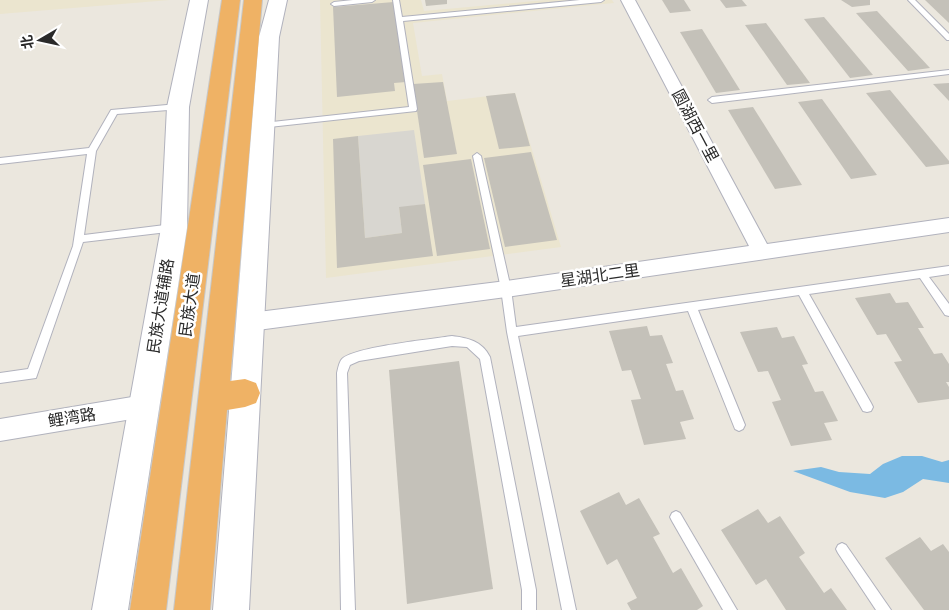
<svg xmlns="http://www.w3.org/2000/svg" width="949" height="610" viewBox="0 0 949 610" font-family="'Nunito Sans','Noto Sans SC',sans-serif">
<style>
.education{fill:#ebe5cf}
.plaza{fill:#d8d6d0}
.water{fill:#7bbae3}
.building{fill:#c4c1b9}
.lines{fill:none;stroke-linecap:round;stroke-linejoin:round}
.lane-casing{stroke:#b1b2bd;stroke-width:2}
.street-casing{stroke:#b1b2bd;stroke-width:2}
.secondary-casing{stroke:#b1b2bd;stroke-width:2}
.highway-casing{stroke:#c8c8c8;stroke-width:2}
.lane{fill:#fff;fill-rule:evenodd}
.street{fill:#fff;fill-rule:evenodd}
.secondary{fill:#fff;fill-rule:evenodd}
.highway{fill:#efb265;fill-rule:evenodd}
.labels{text-anchor:middle;dominant-baseline:central;stroke-width:5;stroke-linejoin:round;paint-order:stroke}
.street-label{font-size:16px;fill:#2a2a2a;stroke:#fff}
</style>
<rect width="100%" height="100%" fill="#ebe7de"/>
<g class="education">
<path d="M0 0H170L0 14Z"/>
<path d="M320 0H421L424 11 546 0H612L614 3 413 23 422 76 442 74 447 101 515 93 561 247 326 278Z"/>
</g>
<path class="plaza" d="M414 130 425 204 399 208 402 233 365 238 358 136Z"/>
<path class="water" d="M902 456H922L942 462 949 460V483L923 479 903 492 885 498 850 492 793 471 821 467 839 472 870 474 883 464Z"/>
<g class="building">
<path d="M425 0H447V4L426 6Z"/>
<path d="M662 0H684L691 11 670 13Z"/>
<path d="M720 0H742L747 6 726 8Z"/>
<path d="M841 0H870V5L852 7Z"/>
<path d="M925 0H949V23Z"/>
<path d="M394 2 406 82 394 83 395 91 337 97 333 7Z"/>
<path d="M877 11 930 68 908 71 856 13Z"/>
<path d="M824 17 873 75 850 78 804 19Z"/>
<path d="M766 23 810 83 787 85 745 25Z"/>
<path d="M702 29 740 90 716 93 680 32Z"/>
<path d="M443 82 457 154 424 158 413 84Z"/>
<path d="M949 83V101L933 84Z"/>
<path d="M890 90 949 161V164L926 167 866 93Z"/>
<path d="M515 93 530 146 499 149 486 96Z"/>
<path d="M822 99 877 175 851 179 798 102Z"/>
<path d="M753 107 802 185 775 189 728 110Z"/>
<path d="M358 136 365 238 402 233 399 207 425 204 433 256 337 268 333 139Z"/>
<path d="M531 152 557 240 505 247 484 158Z"/>
<path d="M471 159 490 249 437 256 423 165Z"/>
<path d="M890 293 896 303 908 302 924 328H918L934 354 942 353 949 364V382H946L949 387V399L918 403 894 362 902 361 886 334 877 335 855 298Z"/>
<path d="M647 326 650 336 662 335 673 363 666 364 676 391 683 390 694 419 680 422 686 439 644 445 631 400 641 399 631 370 622 371 609 331Z"/>
<path d="M777 327 782 338 794 336 808 364 802 365 815 392 823 391 838 421 824 423 832 440 791 446 772 402 781 400 768 371 758 372 740 332Z"/>
<path d="M459 361 493 589 407 604 389 370Z"/>
<path d="M619 492 626 505 639 498 660 534 653 537 673 573 681 568 703 606 697 610H631L627 603 637 598 617 559 607 565 580 511Z"/>
<path d="M758 509 768 523 780 516 805 553 799 557 824 593 831 588 847 610H786L766 579 756 585 721 530Z"/>
<path d="M920 537 931 551 943 544 949 552V610H924L885 558Z"/>
</g>
<g class="lines">
<g class="lane-casing">
<g id="lane">
<path d="M353 0H375L372 2 334 6 331 4 334 2Z"/>
<path d="M393 0H399L402 17 580 0H604L601 2 403 21 417 109 416 111 260 128 259 126 263 123 409 107Z"/>
<path d="M908 0H915L949 34V40H947Z"/>
<path d="M949 70V74L712 103 708 100 712 97Z"/>
<path d="M178 104 181 105V109L117 114 96 151 84 235 173 224 176 225 178 228 176 231 83 242 36 378 0 383V373L28 369 73 246 87 154 0 164V158L89 148 111 110Z"/>
<path d="M477 153 481 156 511 289 516 327 949 266V274L929 277 949 304V316L945 315 920 278 809 294 871 403 873 407 871 411 867 412 863 411 799 295 698 310 745 425 743 429 739 431 735 429 688 311 518 336 576 610H562L507 332 501 289 473 156Z"/>
<path d="M452 336C468 338 482 341 490 357L536 590V610H522V590L480 359 467 347 452 346 359 361 350 365 347 373 355 610H341L337 373C338 369 339 362 342 359 353 347 433 339 452 336Z"/>
<path d="M676 511 680 513 737 610H723L672 521 670 517 672 513Z"/>
<path d="M842 543 846 545 891 610H876L838 553 836 549 838 545Z"/>
</g>
</g>
<g class="street-casing">
<g id="street">
<path d="M621 0H635L767 244 949 218V232L506 297 250 331 243 328 240 322 243 316 250 313 506 281 749 246Z"/>
<path d="M144 395 152 398 155 406 152 414 144 417 0 441V419Z"/>
</g>
</g>
<g class="secondary-casing">
<g id="secondary">
<path d="M190 0H208L189 107 187 228 128 610H92L161 228 167 107Z"/>
<path d="M269 0H287L279 37 249 610H213L259 37Z"/>
</g>
</g>
<g class="highway-casing">
<g id="highway">
<path d="M222 0H240L166 610H130Z"/>
<path d="M244 0H262L230 381 245 379 256 383 260 393 256 403 245 407 227 410 210 610H174Z"/>
</g>
</g>
<use href="#lane" class="lane"/>
<use href="#street" class="street"/>
<use href="#secondary" class="secondary"/>
<use href="#highway" class="highway"/>
</g>
<g class="labels">
<g class="street-label">
<text transform="translate(695 126) rotate(62)">圆湖西一里</text>
<text transform="translate(600 276) rotate(-8)">星湖北二里</text>
<text transform="translate(190 305) rotate(-82)">民族大道</text>
<text transform="translate(161 306) rotate(-81)">民族大道辅路</text>
<text transform="translate(72 418) rotate(-9)">鲤湾路</text>
</g>
</g>
<g transform="translate(40 40) rotate(261)" stroke="#ffffff" stroke-width="4" paint-order="stroke">
<path d="M0-4L9 19L0 12L-9 19Z" fill="#2a2a2a"/>
<text y="-8" font-size="14" font-weight="bold" text-anchor="middle" fill="#2a2a2a">北</text>
</g>
</svg>
